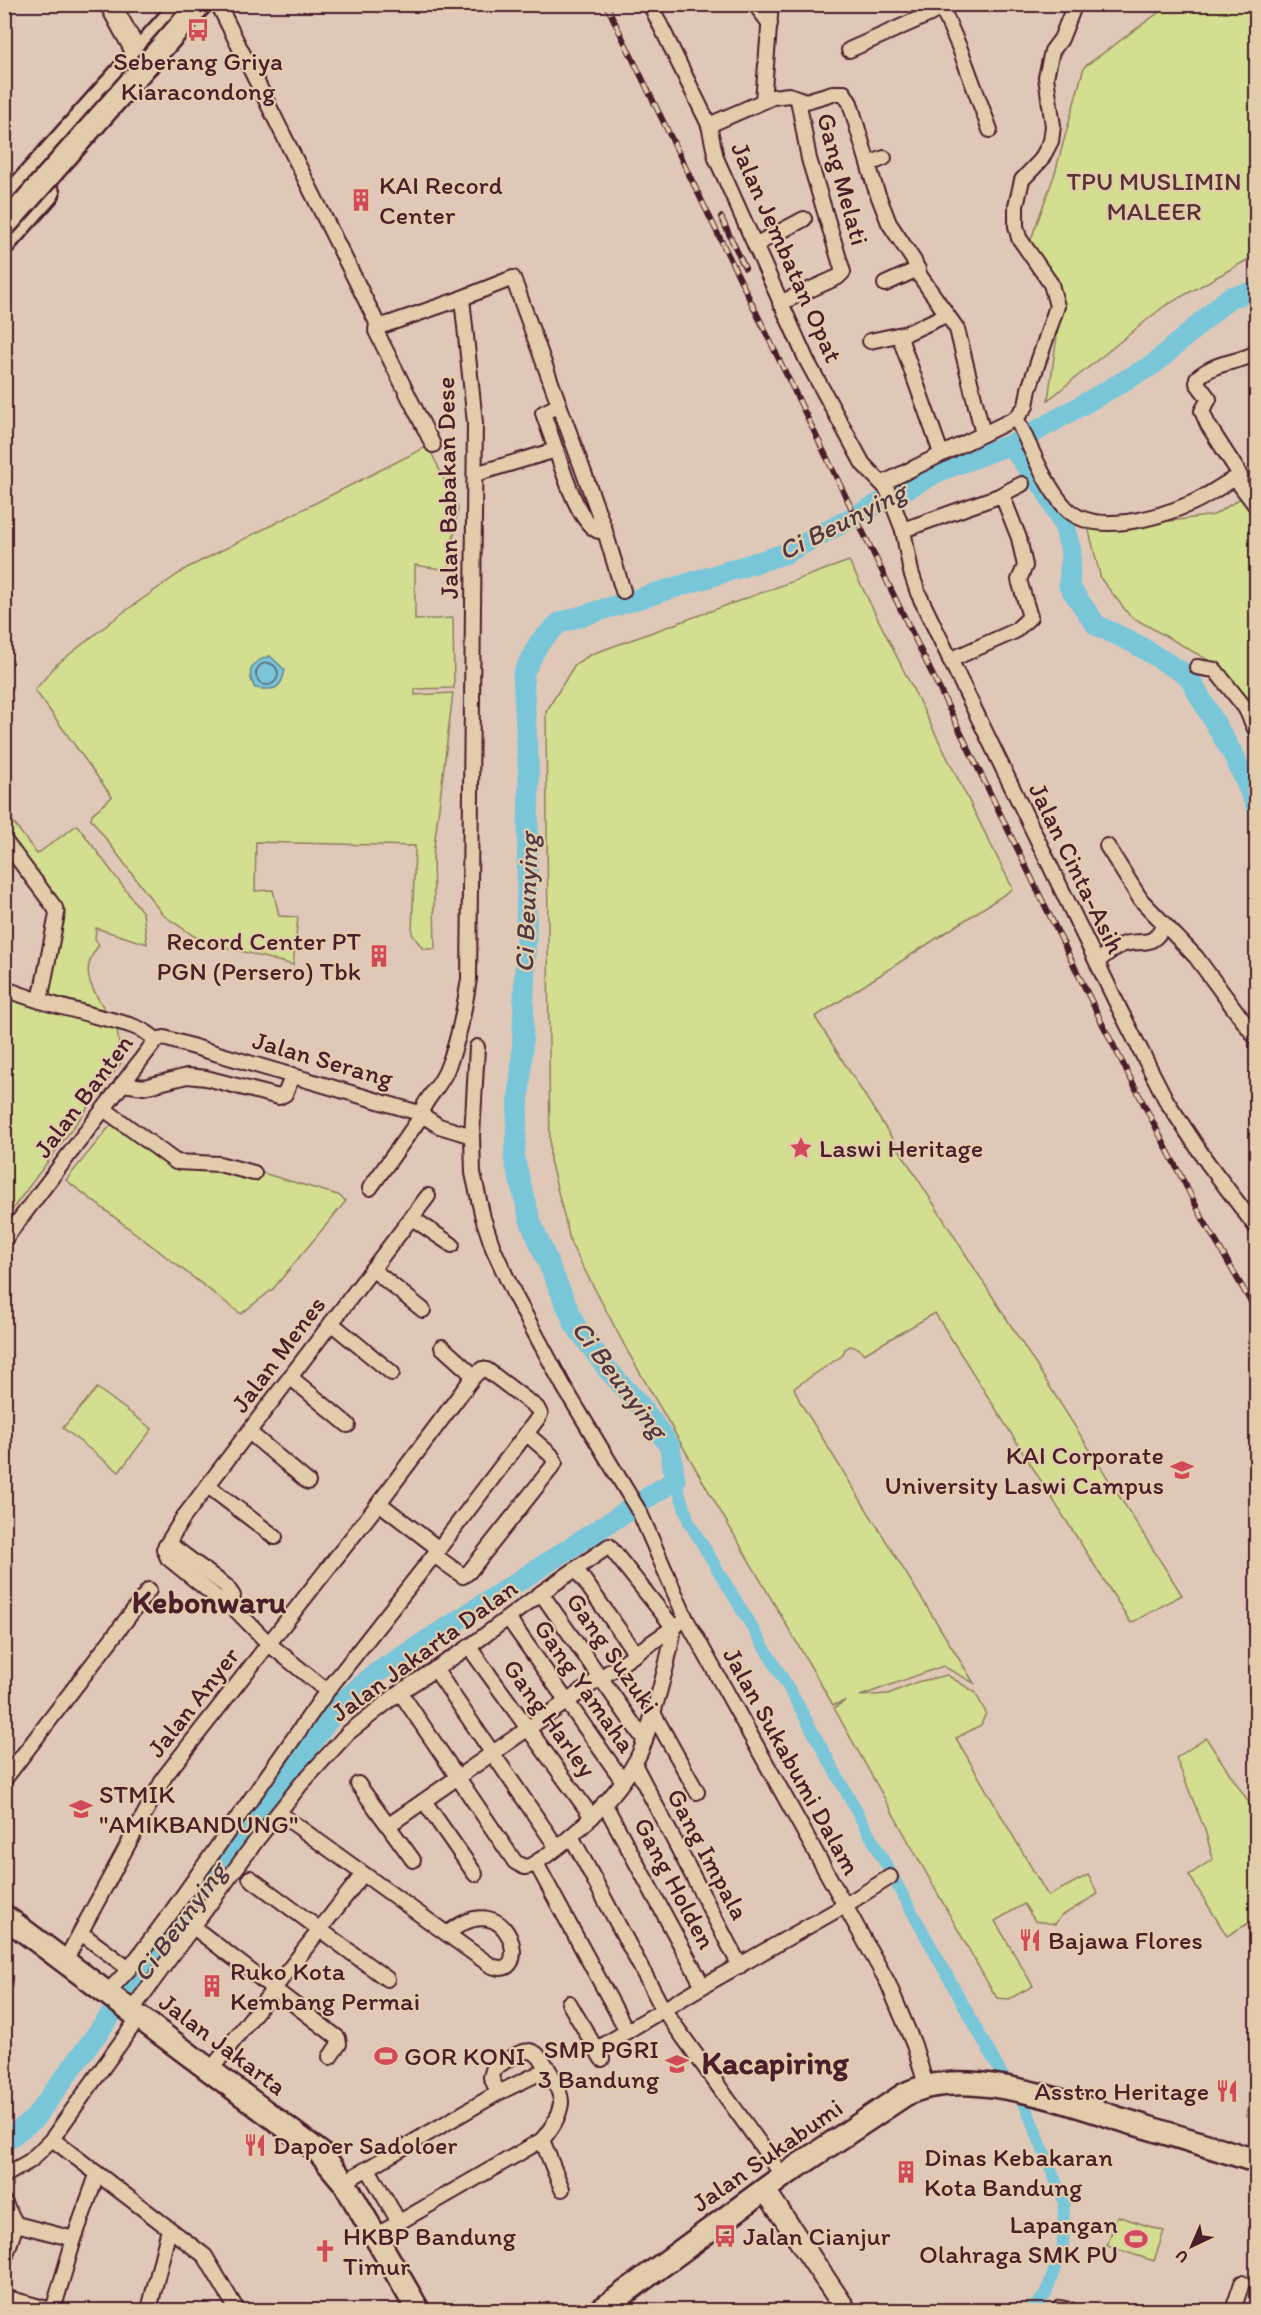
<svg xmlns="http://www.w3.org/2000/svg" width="1261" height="2315" viewBox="0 0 1261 2315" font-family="Itim,sans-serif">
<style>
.green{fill:#d3de90;stroke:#8e7e5e;stroke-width:1.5}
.water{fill:#7ac6d9;stroke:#678393;stroke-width:1.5}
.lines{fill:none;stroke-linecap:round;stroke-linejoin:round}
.shore{stroke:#5d6271;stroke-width:1.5}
.canal{stroke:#7ac6d9;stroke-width:12}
.river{stroke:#7ac6d9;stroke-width:21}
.street-casing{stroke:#4a1f2b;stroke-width:18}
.secondary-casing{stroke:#4a1f2b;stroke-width:24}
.primary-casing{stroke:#4a1f2b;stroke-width:27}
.street{stroke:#e3ccac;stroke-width:14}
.secondary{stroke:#e3ccac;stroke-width:20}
.primary{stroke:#e3ccac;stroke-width:22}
.rail-casing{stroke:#4a1f2b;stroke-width:6}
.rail{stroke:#e3ccac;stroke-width:4;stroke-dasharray:11;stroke-linecap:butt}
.primary-bridge-casing{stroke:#4a1f2b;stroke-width:27;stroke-linecap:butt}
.primary-bridge{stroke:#e3ccac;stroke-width:22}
.labels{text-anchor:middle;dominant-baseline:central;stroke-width:4.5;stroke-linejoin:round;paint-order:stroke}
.poi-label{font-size:26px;fill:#4a1f2b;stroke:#e3ccac;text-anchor:start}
.street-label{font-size:26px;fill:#4a1f2b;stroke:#e3ccac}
.park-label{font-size:26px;fill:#583235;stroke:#e3ccac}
.water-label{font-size:27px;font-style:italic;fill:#513845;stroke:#e3ccac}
.district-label{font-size:32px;font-weight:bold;fill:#4a1f2b;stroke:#e3ccac}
</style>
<rect width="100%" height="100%" fill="#e0c8b8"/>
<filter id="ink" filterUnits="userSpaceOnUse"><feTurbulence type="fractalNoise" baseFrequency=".0167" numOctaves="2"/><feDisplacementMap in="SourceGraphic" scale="12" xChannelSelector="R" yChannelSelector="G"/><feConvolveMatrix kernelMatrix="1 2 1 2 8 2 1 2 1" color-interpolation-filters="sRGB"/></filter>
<g filter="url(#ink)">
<g class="green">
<path d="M1169 5H1256V255L1163 307 1048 400 1060 315 1029 245 1055 173 1084 67Z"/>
<path d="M428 446 458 508 448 570 415 565V620L453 618 454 688 415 689V695L453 693 433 855 435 949H423L412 934 415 846 256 842 255 891 273 890 279 916 298 917 293 965 214 944 194 936 163 915 91 819 92 814 112 797 35 690 56 665 121 614 187 568Z"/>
<path d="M1256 485V703H1253L1210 661 1130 616 1101 579 1088 527 1109 520 1163 522 1214 515 1252 491Z"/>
<path d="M849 561 1013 889 815 1017 1182 1595 1131 1623 935 1313 864 1354 858 1348 850 1346 845 1349 843 1355 794 1388 800 1402 974 1683 943 1666 860 1696 888 1694 917 1682 947 1675 975 1692 986 1713 981 1725 956 1738 1048 1896 1088 1875 1098 1894 1061 1916 1055 1924 1035 1921 1024 1904 995 1921 1033 1986 1009 1999 997 1998 990 1987 834 1708 845 1701 833 1705 629 1354 571 1244 550 1160 546 712 575 664 592 654Z"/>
<path d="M4 810 37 854 77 825 143 913 147 944 96 928 95 939 99 945C79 971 90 985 105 1010L46 994 64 913 5 833Z"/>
<path d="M5 999 117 1028 121 1063 5 1219Z"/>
<path d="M119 1115 180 1166 194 1153 338 1195 346 1201 273 1289 241 1314 66 1180Z"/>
<path d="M97 1388 152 1429 119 1472 63 1428Z"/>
<path d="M1206 1738 1256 1813V1928L1252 1921 1227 1936 1189 1875 1213 1859 1205 1830 1176 1758Z"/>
<path d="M1256 2076V2119L1246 2116Z"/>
<path d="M1117 2216 1164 2231 1154 2261 1107 2246Z"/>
</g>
<path class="water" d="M270 656 285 670C281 690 274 691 255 688 245 671 252 661 270 656Z"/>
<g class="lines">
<circle class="shore" cx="267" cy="674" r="11"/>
<path class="canal" d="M675 1480 689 1522 791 1692 1001 2073 1025 2105 1064 2201 1063 2245 1046 2294 1032 2310"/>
<g class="river">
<path d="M1017 442V454L1046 490 1064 526 1071 551 1069 586 1096 625 1134 643 1188 676 1235 758 1256 805"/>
<path d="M4 2142 34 2119 341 1703 375 1674 675 1480 670 1447 644 1410 608 1370 575 1325 531 1223 514 1158 522 1059 526 933 529 781 523 674 539 643 559 623 784 554 942 470 1017 442 1154 364 1230 297 1256 292"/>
</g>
<g class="street-casing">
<g id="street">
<path d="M218 4 377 323 385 325 457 300 513 278 604 528 623 591"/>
<path d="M650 4 709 125 716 158 807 361 863 464 887 489 903 530 911 572 918 593 1120 1010 1166 1100 1207 1162 1256 1227"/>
<path d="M755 4 770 24"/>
<path d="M942 8 960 49 990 130"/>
<path d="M849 50 930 14 942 8 941 4"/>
<path d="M763 101 771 4"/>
<path d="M709 125 773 97 789 95 806 101 833 93H844L850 103 875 187 889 223 914 261 920 276 957 329 983 434"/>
<path d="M869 164 884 158"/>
<path d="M755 245 804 219"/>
<path d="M885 284 918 269"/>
<path d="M780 303 838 277 843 272 809 159 798 99"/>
<path d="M377 323 376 331 433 445"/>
<path d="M899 335 941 453"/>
<path d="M870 341 907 333 946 315"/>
<path d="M1016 418C1030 445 1044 484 1065 507 1093 538 1160 517 1192 503 1206 497 1219 487 1232 480L1238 482 1256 506"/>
<path d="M556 450C562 468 580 527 599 531L604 528"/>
<path d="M475 474 556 450 543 413 559 405"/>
<path d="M883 483 1016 418 1026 406 1029 389 1057 306 1051 284 1019 238 1016 226V206L1022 180 1041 160 1051 141 1053 126 1046 77 1052 51 1061 39 1075 4"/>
<path d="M1239 483 1240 476 1237 470 1208 425 1202 411 1209 399 1197 383V378C1216 361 1236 364 1256 353"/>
<path d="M903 530 999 496 1022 484"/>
<path d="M950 660 1015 631 1030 617 1019 580 1025 566 1019 538 1002 495"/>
<path d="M1197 667 1215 670 1246 709 1256 731"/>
<path d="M4 840 55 908 57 914 40 1001"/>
<path d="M1107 846 1141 900 1196 957 1256 1038"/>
<path d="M1097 962C1104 956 1113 948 1122 945 1138 938 1154 950 1163 925"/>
<path d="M4 988C33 1001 65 1007 95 1016 115 1021 141 1025 156 1040"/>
<path d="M156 1040 164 1038 419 1113 439 1126 472 1136"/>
<path d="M477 1047 472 1136 473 1173 483 1218 493 1248 515 1296 564 1387 640 1513 686 1619 888 1983 914 2045 926 2085"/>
<path d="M122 1084 144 1087 187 1076 206 1078 279 1097 285 1094 293 1075"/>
<path d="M104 1109 176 1162 219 1164 254 1173"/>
<path d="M370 1188 418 1121C422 1101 440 1088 447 1069 459 1040 464 1010 469 979L475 423 462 298"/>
<path d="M412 1218 452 1245"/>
<path d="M4 1240 156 1040"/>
<path d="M372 1269 423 1310"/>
<path d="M331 1323 392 1373"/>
<path d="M442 1347 474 1376"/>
<path d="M290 1377 348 1425"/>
<path d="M249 1432 308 1482"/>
<path d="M208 1486 275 1537"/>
<path d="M379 1503 439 1549"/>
<path d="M168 1543 226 1586 233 1596 231 1605"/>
<path d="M434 1555 463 1576 469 1572 553 1466 555 1462 551 1455 527 1434"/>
<path d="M576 1569 636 1654"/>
<path d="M541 1593 645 1741"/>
<path d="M508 1618 623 1781"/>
<path d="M469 1647 592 1817"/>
<path d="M435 1669 556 1846"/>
<path d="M327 1691 269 1644 231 1605 215 1596 168 1558 164 1549 183 1518 428 1196"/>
<path d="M653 1713 697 1792"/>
<path d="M634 1764 740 1966"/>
<path d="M4 1780 149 1590"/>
<path d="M358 1784 413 1860"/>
<path d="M424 1801 475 1874"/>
<path d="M604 1803 703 1986"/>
<path d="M286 1818 490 1965C534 1987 512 1879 447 1934"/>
<path d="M389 1825 677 1625"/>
<path d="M571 1836 663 2009 783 2176"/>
<path d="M536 1863 627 2031"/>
<path d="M250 1878 387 1979"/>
<path d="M81 1933 129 1969"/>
<path d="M201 1933 338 2038 339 2044 330 2057"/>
<path d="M65 1961 165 1776 379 1503 474 1376 482 1369 487 1370 537 1408 540 1414 538 1418 434 1555 327 1691 170 1914 129 1969 107 1993"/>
<path d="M569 2003 602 2059"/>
<path d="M131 2011 256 1841 301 1784 348 1733 400 1692 469 1647 541 1593 609 1546 674 1628C669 1657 662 1684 653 1713 648 1730 644 1748 634 1764 614 1800 565 1846 530 1866L524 1867 515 1862 400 1692"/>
<path d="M597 2049 703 1986 844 1906 890 1877"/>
<path d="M210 2071 363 1874"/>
<path d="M52 2139 205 2256 237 2310"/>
<path d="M542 2140 562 2189"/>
<path d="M368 2169 399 2222"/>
<path d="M4 2176 30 2161 52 2139 139 2017"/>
<path d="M344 2182 498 2093 548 2069"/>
<path d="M4 2202 16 2224 4 2261"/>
<path d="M16 2224 74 2239"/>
<path d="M377 2235 542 2140C551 2129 559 2118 561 2103 562 2092 542 2050 529 2051 518 2051 502 2063 493 2070L491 2077 498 2093"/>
<path d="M4 2297 51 2310"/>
<path d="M1060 2308 1070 2310"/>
<path d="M53 2310 74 2239 97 2175"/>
<path d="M149 2310 169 2229"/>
<path d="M1233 2310 1242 2283"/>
</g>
</g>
<g class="secondary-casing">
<g id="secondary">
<path d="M110 4 138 55 149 65"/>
<path d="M765 2190 846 2310"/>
</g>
</g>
<g class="primary-casing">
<g id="primary">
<path d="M4 204 183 4"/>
<path d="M4 243 48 193"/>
<path d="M4 1916 319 2152 344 2182 418 2310"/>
<path d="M601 2310 783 2176 904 2095C964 2064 1065 2102 1126 2121 1169 2134 1213 2147 1256 2161"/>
</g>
</g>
<use href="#street" class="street"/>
<use href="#secondary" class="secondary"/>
<use href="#primary" class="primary"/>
<g class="rail-casing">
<g id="rail">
<path d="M606 4 1103 1025 1203 1219 1256 1311"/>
<path d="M721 217 745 268"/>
</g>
</g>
<use href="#rail" class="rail"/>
<g class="primary-bridge-casing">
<path id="primary-bridge" d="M4 226 200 4"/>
</g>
<use href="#primary-bridge" class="primary-bridge"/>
</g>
</g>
<defs>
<g id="bus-bare" transform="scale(1.8)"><path d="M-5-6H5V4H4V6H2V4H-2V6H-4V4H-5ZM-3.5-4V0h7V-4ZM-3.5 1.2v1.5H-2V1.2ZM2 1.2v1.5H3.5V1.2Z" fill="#d1495b" stroke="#e3ccac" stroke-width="2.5" paint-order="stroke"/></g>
<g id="building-bare" transform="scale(1.8)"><path d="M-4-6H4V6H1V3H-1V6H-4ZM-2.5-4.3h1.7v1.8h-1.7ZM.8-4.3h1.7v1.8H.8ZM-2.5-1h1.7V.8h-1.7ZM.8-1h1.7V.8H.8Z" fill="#d1495b" stroke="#e3ccac" stroke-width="2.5" paint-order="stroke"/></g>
<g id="sight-bare" transform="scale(1.8)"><path d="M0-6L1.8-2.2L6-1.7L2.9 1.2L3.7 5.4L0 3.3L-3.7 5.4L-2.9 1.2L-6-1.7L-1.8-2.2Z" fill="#d1495b" stroke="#e3ccac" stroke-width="2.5" paint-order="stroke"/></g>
<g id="university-bare" transform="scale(1.8)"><path d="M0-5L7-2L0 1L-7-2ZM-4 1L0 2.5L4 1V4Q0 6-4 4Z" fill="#d1495b" stroke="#e3ccac" stroke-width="2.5" paint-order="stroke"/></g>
<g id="restaurant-bare" transform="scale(1.8)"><path d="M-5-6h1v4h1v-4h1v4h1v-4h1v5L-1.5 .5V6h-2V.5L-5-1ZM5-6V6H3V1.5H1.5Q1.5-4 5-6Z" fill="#d1495b" stroke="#e3ccac" stroke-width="2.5" paint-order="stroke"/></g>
<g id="stadium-bare" transform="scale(1.8)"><path d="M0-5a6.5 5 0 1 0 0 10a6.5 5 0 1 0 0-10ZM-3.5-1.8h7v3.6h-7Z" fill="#d1495b" stroke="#e3ccac" stroke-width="2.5" paint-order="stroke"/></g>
<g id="school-bare" transform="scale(1.8)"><path d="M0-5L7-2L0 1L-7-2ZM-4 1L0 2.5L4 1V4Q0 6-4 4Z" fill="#d1495b" stroke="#e3ccac" stroke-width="2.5" paint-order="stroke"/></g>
<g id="church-bare" transform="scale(1.8)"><path d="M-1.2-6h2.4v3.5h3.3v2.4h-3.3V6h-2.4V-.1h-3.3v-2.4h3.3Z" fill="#d1495b" stroke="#e3ccac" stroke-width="2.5" paint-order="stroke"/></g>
</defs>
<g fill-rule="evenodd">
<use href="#bus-bare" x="198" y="30"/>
<use href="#building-bare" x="361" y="200"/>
<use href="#building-bare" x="379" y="956"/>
<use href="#sight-bare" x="801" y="1148"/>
<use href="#university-bare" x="1182" y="1470"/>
<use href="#university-bare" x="81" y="1809"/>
<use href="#restaurant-bare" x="1030" y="1940"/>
<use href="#building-bare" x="212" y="1986"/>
<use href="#stadium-bare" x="386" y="2056"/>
<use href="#school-bare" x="677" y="2064"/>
<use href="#restaurant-bare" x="1227" y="2091"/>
<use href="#restaurant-bare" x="255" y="2145"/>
<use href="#building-bare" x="906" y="2172"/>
<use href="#bus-bare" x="725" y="2236"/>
<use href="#stadium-bare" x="1136" y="2239"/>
<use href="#church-bare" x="325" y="2251"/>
</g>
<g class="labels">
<g class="poi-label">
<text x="198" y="61" text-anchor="middle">Seberang Griya<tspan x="198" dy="30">Kiaracondong</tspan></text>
<text x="379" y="185">KAI Record<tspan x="379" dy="30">Center</tspan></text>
<text x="361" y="941" text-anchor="end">Record Center PT<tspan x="361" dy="30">PGN (Persero) Tbk</tspan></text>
<text x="819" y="1148">Laswi Heritage</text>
<text x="1164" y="1455" text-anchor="end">KAI Corporate<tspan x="1164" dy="30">University Laswi Campus</tspan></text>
<text x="99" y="1794">STMIK<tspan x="99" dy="30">"AMIKBANDUNG"</tspan></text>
<text x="1048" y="1940">Bajawa Flores</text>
<text x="230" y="1971">Ruko Kota<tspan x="230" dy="30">Kembang Permai</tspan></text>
<text x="659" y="2049" text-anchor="end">SMP PGRI<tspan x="659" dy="30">3 Bandung</tspan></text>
<text x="404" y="2056">GOR KONI</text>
<text x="1209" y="2091" text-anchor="end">Asstro Heritage</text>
<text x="273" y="2145">Dapoer Sadoloer</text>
<text x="924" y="2157">Dinas Kebakaran<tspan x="924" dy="30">Kota Bandung</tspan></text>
<text x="1118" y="2224" text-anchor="end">Lapangan<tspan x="1118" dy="30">Olahraga SMK PU</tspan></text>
<text x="343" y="2236">HKBP Bandung<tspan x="343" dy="30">Timur</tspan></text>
<text x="743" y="2236">Jalan Cianjur</text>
</g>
<g class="street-label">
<text transform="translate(843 179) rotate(75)">Gang Melati</text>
<text transform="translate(787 252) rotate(66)">Jalan Jembatan Opat</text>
<text transform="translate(447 488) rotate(-91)">Jalan Babakan Dese</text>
<text transform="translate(1077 868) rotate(64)">Jalan Cinta-Asih</text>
<text transform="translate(323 1059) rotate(16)">Jalan Serang</text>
<text transform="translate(83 1096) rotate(-53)">Jalan Banten</text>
<text transform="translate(278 1354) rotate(-53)">Jalan Menes</text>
<text transform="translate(424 1650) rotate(-36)">Jalan Jakarta Dalan</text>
<text transform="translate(613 1653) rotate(55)">Gang Suzuki</text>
<text transform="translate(585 1686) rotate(55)">Gang Yamaha</text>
<text transform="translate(193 1702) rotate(-52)">Jalan Anyer</text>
<text transform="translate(550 1718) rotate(54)">Gang Harley</text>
<text transform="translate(792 1761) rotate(61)">Jalan Sukabumi Dalam</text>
<text transform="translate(708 1854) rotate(62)">Gang Impala</text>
<text transform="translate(675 1883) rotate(62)">Gang Holden</text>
<text transform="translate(223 2044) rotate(37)">Jalan Jakarta</text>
<text transform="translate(767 2155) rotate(-35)">Jalan Sukabumi</text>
</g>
<g class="park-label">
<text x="1154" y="181">TPU MUSLIMIN<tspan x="1154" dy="30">MALEER</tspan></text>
</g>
<g class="water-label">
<text transform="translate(842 521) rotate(-27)">Ci Beunying</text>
<text transform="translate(526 903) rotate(-88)">Ci Beunying</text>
<text transform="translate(620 1379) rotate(53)">Ci Beunying</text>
<text transform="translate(179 1922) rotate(-54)">Ci Beunying</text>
</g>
<g class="district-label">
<text x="209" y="1602">Kebonwaru</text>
<text x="775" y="2063">Kacapiring</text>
</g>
</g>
<rect width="1261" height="2315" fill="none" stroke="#e3ccac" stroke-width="24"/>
<rect x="12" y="12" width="1237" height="2291" fill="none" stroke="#4a1f2b" stroke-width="2" filter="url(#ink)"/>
<g transform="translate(1192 2246) rotate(224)" stroke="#e3ccac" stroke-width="4.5" paint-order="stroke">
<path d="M0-4.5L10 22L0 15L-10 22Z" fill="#4a1f2b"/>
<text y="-9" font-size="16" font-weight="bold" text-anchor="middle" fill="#4a1f2b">U</text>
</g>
</svg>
